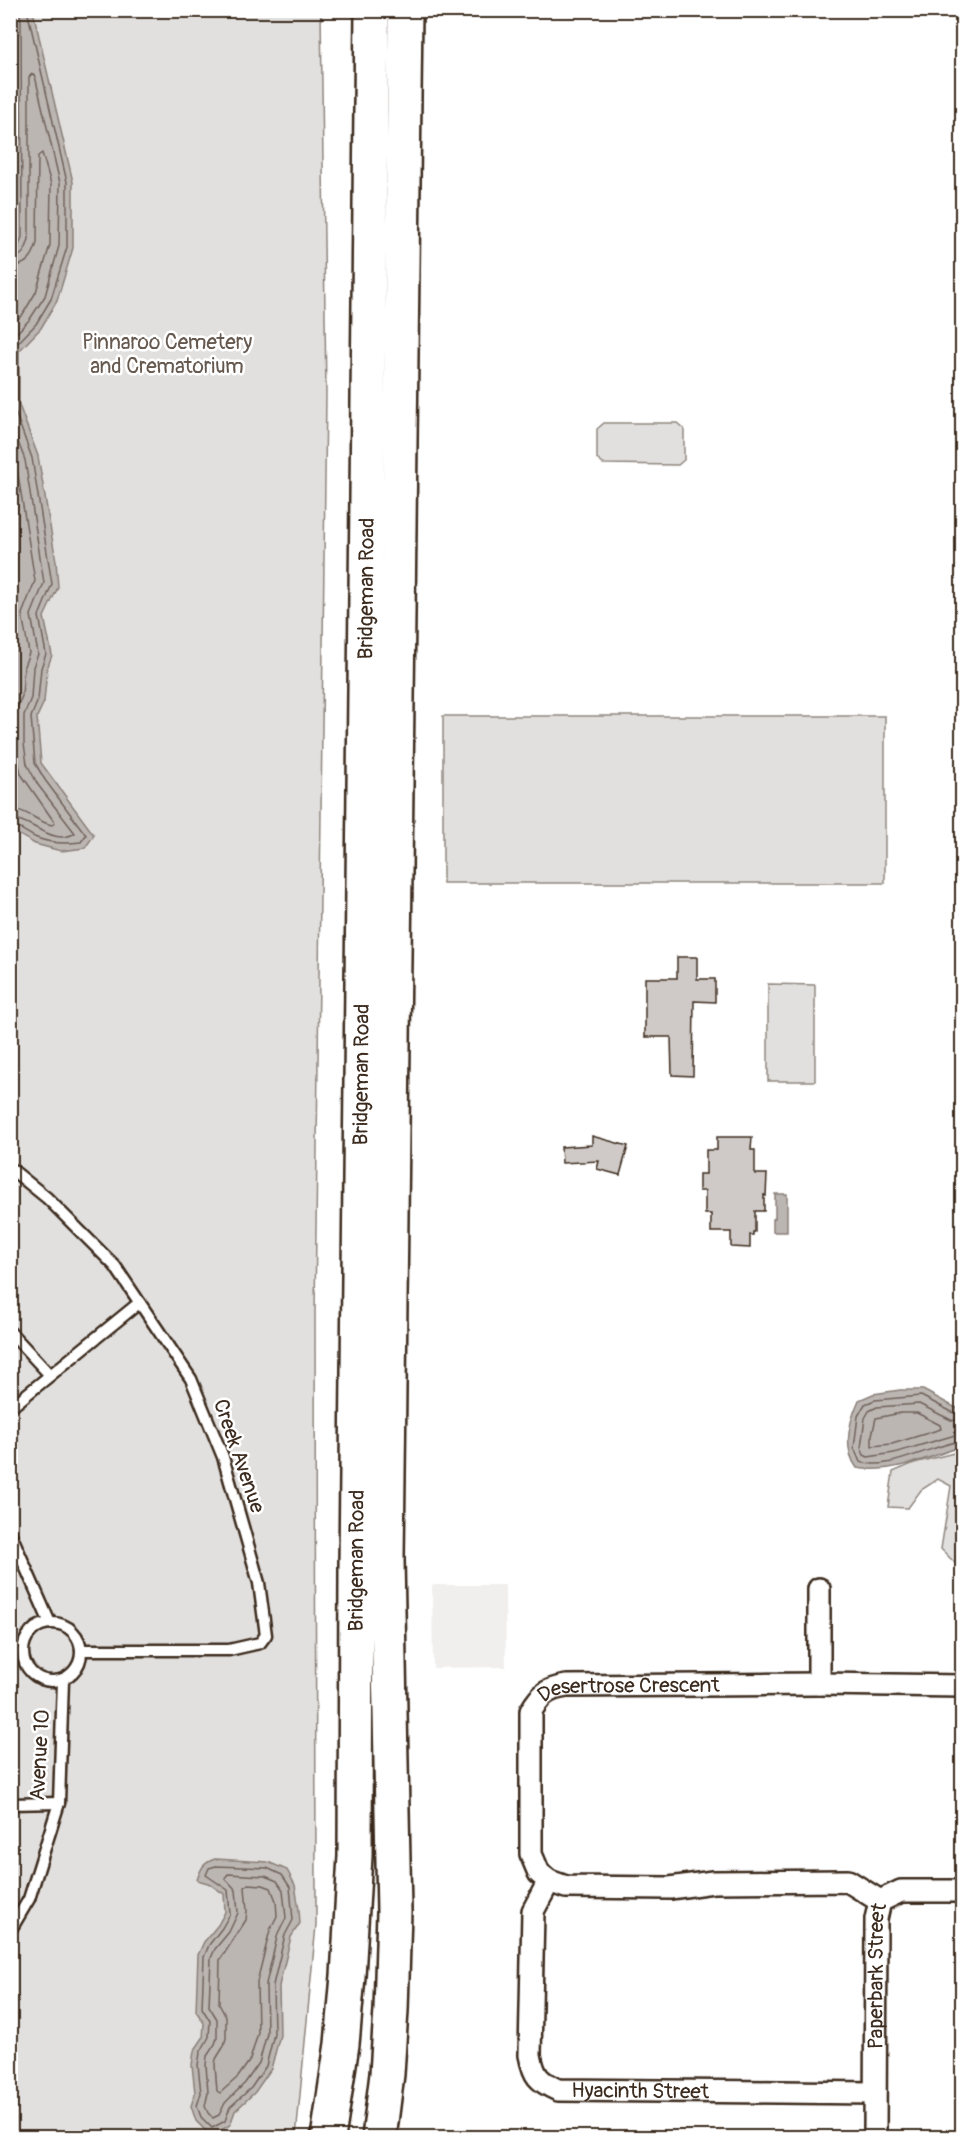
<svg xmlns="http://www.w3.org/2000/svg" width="973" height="2148" viewBox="0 0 973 2148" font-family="Pangolin,sans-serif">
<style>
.built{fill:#f1efee}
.green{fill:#e2e0de;stroke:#8e857e;stroke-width:1.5}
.water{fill:#bcb6b3;stroke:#887e77;stroke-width:1.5}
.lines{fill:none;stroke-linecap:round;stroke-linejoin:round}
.shore{stroke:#6f625a;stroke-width:1.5}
.building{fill:#cfcac7;stroke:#3b2a1e;stroke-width:1.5}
.lane-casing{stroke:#3b2a1e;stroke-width:15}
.street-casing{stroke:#3b2a1e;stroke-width:26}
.primary-casing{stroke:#3b2a1e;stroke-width:38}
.lane{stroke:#fff;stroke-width:10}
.street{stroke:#fff;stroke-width:21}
.primary{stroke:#fff;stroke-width:33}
.labels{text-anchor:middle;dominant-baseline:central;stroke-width:5;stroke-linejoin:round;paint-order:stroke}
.park-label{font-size:21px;fill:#65584e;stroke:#fff}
.street-label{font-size:21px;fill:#3b2a1e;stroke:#fff}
</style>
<rect width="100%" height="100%" fill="#fff"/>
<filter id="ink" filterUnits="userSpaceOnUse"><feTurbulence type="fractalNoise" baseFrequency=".0167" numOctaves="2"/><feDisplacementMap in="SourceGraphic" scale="12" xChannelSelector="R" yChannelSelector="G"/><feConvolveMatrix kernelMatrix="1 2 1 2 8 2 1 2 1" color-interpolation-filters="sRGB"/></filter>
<g filter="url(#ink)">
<path class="built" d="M432 1585H505L506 1667 433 1668Z"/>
<g class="green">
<path d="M11 11H321L326 393 315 1313 316 1925 296 2137 11 2138Z"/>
<path d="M604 423H677L684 429V460L678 465 603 464 597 459V429Z"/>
<rect x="443" y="716" width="442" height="167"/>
<path d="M768 984 815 985V1081H768Z"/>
<path d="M962 1451V1570L941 1549 951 1486 938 1479 921 1490 908 1508 888 1507 893 1472 914 1463Z"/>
</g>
<g class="water">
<path d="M13 11H33L73 182V248L57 301 41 328 19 351V405L38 456 56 561 58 587 44 617 52 655 47 669 44 702 37 717 41 763 94 835 85 848 61 851 35 844 11 830 10 251 16 237 15 19Z"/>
<path d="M775 1194H787V1232H773V1219L775 1218Z"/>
<path d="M900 1390H923L956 1408 962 1407V1446C931 1457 891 1474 857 1468 842 1448 849 1422 859 1400L873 1394Z"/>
<path d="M215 1859 268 1862 287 1870 295 1885 299 1910 300 1923 291 1937 279 1986 280 2035 271 2069 255 2092 235 2111 230 2125 211 2136 196 2121 191 2106 195 2093 192 2065 194 2051 203 2038 204 2023 196 2011 198 1955 204 1942 218 1925 225 1912 224 1894 208 1883 197 1880C201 1868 203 1863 215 1859Z"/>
</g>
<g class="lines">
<g class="shore">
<path d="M10 251 18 248 22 237 21 20 19 10"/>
<path d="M10 258C23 258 26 250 29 239V77L32 74 35 76 60 183 59 246 45 296 30 319 10 340"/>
<path d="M10 267C27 266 33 257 37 243L38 156 42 153 51 184 50 245 36 292 23 314 10 327"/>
<path d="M10 421 25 460 44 583 31 615 38 654 33 667 31 698 24 715V744L27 764 38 785 75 833C53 847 31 819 10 818"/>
<path d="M10 447 16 462 35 581 22 614 29 653 24 666 22 696 15 714V745L21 774 55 823 52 825C37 822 26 809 10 809"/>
<path d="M10 825C20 827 28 834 37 838 52 844 66 844 81 842L86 835 45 780 35 763 31 717 38 700 41 668 46 654 39 616 52 584 32 458 13 406V351L15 346 36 324 51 299 67 247V182L27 10"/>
<path d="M901 1413H917L940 1425 941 1429 892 1444 872 1446V1435L876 1418Z"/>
<path d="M962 1413H954L921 1396 875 1400 865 1404 858 1416 854 1448 860 1462C889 1472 933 1444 962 1441"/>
<path d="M962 1421 951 1420 919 1404 877 1407 869 1411 865 1418 861 1448 864 1455 868 1457 894 1453 962 1433"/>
<path d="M216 1866 267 1868 282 1875 290 1887 293 1920 285 1935 273 1985 274 2034 266 2066 251 2088 230 2107 225 2121 212 2128 201 2117 197 2106 201 2093 198 2065 200 2053 209 2037 210 2021 202 2008 204 1957 209 1945 222 1928 230 1914 228 1890 206 1875 209 1868Z"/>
<path d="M228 1874 265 1876 277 1881 283 1890 286 1918 278 1933 266 1984 267 2033 259 2063 245 2083 225 2103 219 2115 213 2118 208 2113 205 2106 208 2093 206 2065 207 2056 215 2044 217 2038V2019L209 2006 211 1958 215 1949 229 1932 238 1913 236 1890 225 1878Z"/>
<path d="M248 1884 263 1885 271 1888 276 1901 277 1916 270 1930 257 1982 258 2033 250 2060 238 2077 220 2093 217 2091 215 2065 216 2059 224 2046 226 2038V2017L219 2004 220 1960 246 1920 247 1911 245 1887Z"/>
</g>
</g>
<g class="building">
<path d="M677 957H697V979H715V1002L694 1001 693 1076 672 1075 671 1037H645V978H677Z"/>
<path d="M592 1136 628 1146 620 1175 597 1169 599 1161 562 1163 561 1147 592 1145Z"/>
<path d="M717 1137H752L751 1150H755V1174H767L766 1196 764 1195V1211H755V1232H753V1235H750V1248L731 1247V1232H711V1214H705V1191H699V1174H706V1150H717Z"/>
</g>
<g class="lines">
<g class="lane-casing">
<g id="lane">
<path d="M10 1168 47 1198 115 1266 191 1379 223 1457 259 1583 266 1635 260 1643 229 1650H81"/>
<path d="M10 1332 50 1375"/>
<path d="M10 1408 139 1303"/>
<path d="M10 1532 50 1623"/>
<circle cx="52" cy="1652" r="29"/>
<path d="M10 1804 59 1803"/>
<path d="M10 1931 29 1899 59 1803 63 1680"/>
</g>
</g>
<g class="street-casing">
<g id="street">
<path d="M819 1684V1589"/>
<path id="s1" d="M549 1881 533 1911 530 2055C534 2076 538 2081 558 2090L875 2093"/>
<path id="s2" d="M880 1901 848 1881 713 1882 670 1888 566 1887 549 1881 539 1873 531 1854V1711C541 1694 547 1689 567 1686L819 1684 962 1686"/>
<path id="s3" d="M875 2138 876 1919 880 1901 901 1891H962"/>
</g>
</g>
<g class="primary-casing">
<g id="primary">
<path id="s4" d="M328 2138 342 2044 348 1976 355 1856 356 1568 372 10"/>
<path d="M379 2138 387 2074 391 2010 394 1912 387 1560 405 10"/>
</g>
</g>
<use href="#lane" class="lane"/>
<use href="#street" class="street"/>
<use href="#primary" class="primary"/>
</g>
</g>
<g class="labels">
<g class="park-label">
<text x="167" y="342">Pinnaroo Cemetery<tspan x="167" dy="24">and Crematorium</tspan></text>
</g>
<g class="street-label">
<text stroke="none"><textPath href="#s4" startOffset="1551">Bridgeman Road</textPath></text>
<text stroke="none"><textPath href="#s4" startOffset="1065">Bridgeman Road</textPath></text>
<text transform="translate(239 1456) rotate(71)">Creek Avenue</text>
<text stroke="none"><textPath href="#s4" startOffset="579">Bridgeman Road</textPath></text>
<text stroke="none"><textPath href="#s2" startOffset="622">Desertrose Crescent</textPath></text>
<text transform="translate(40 1755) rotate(-87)">Avenue 10</text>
<text stroke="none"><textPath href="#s3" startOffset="162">Paperbark Street</textPath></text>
<text stroke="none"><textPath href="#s1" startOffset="308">Hyacinth Street</textPath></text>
</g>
</g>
<rect width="973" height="2148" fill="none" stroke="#fff" stroke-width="36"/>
<rect x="18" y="18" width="937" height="2112" fill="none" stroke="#3b2a1e" stroke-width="2" filter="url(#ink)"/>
</svg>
